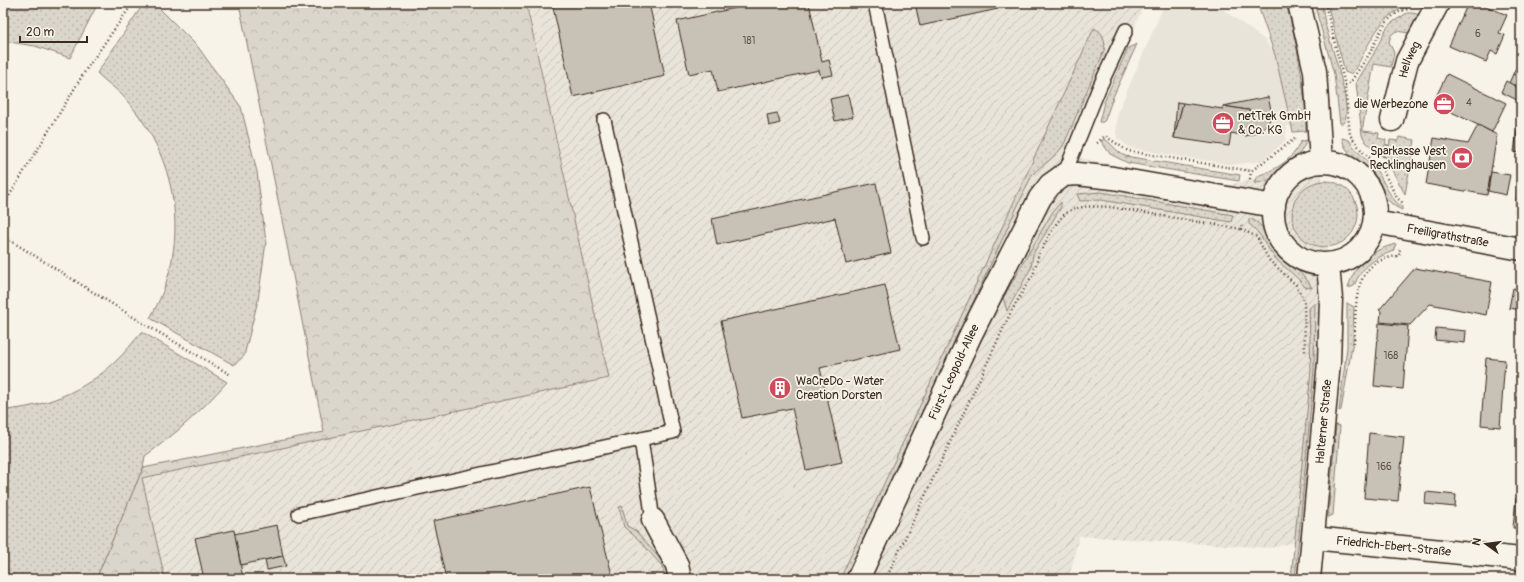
<svg xmlns="http://www.w3.org/2000/svg" width="1524" height="582" viewBox="0 0 1524 582" font-family="Pangolin,sans-serif">
<style>
.built{fill:#e9e4d9}
.industrial{fill:url(#industrial-furrows)}
.grass{fill:url(#grass-dots);stroke:#8b8074}
.forest{fill:url(#forest-crowns);stroke:#8b8074}
.building{fill:#c8c1b6;stroke:#3b2a1e}
.lines{fill:none;stroke-linecap:round;stroke-linejoin:round}
.lane-casing{stroke:#3b2a1e;stroke-width:16}
.street-casing{stroke:#3b2a1e;stroke-width:25}
.secondary-casing{stroke:#3b2a1e;stroke-width:25}
.path{stroke:#3b2a1e;stroke-width:2.5;stroke-dasharray:1 3;stroke-linecap:butt}
.lane{stroke:#f7f3e8;stroke-width:13}
.street{stroke:#f7f3e8;stroke-width:22}
.secondary{stroke:#f7f3e8;stroke-width:22}
.labels{text-anchor:middle;dominant-baseline:central;stroke-width:3.5;stroke-linejoin:round;paint-order:stroke}
.number-label{font-size:10px;fill:#5e5044}
.street-label{font-size:12px;fill:#3b2a1e;stroke:#f7f3e8}
.poi-label{font-size:12px;fill:#3b2a1e;stroke:#f7f3e8;text-anchor:end}
</style>
<defs>
<pattern id="industrial-furrows" width="10" height="10" patternUnits="userSpaceOnUse"><rect width="10" height="10" fill="#e9e4d9"/><path d="M-1 1l2-2M0 10L10 0M9 11l2-2" fill="none" stroke="#c9c4ba"/></pattern>
<pattern id="grass-dots" width="8" height="8" patternUnits="userSpaceOnUse"><rect width="8" height="8" fill="#dbd6cb"/><path d="M2 2h.1M6 6h.1" fill="none" stroke="#bdb8ae" stroke-width="1.8" stroke-linecap="round"/></pattern>
<pattern id="forest-crowns" width="20" height="18" patternUnits="userSpaceOnUse"><rect width="20" height="18" fill="#dbd6cb"/><path d="M2 6a3 3 0 1 1 6 0M12 15a3 3 0 1 1 6 0" fill="none" stroke="#bdb8ae"/></pattern>
</defs>
<rect width="100%" height="100%" fill="#f7f3e8"/>
<filter id="ink" filterUnits="userSpaceOnUse"><feTurbulence type="fractalNoise" baseFrequency=".025" numOctaves="2"/><feDisplacementMap in="SourceGraphic" scale="8" xChannelSelector="R" yChannelSelector="G"/><feConvolveMatrix kernelMatrix="1 2 1 2 8 2 1 2 1" color-interpolation-filters="sRGB"/></filter>
<g filter="url(#ink)">
<path class="built" d="M1165 3H1214L1265 40 1275 55 1291 125 1287 126 1285 141 1262 161 1232 165 1130 148 1117 138 1116 133 1118 112Z"/>
<path class="industrial" d="M527 3H1145L1075 157 1221 187 1321 162 1328 265 1313 538 1270 548 1079 536 1069 579H165L142 478 609 378Z"/>
<g class="grass">
<path d="M3 3H98L70 58 35 46 3 41Z"/>
<path d="M144 3H154L198 47 241 107 257 172 266 242 258 300 244 356 234 365 150 318C191 249 180 162 128 102 120 91 107 83 97 73Z"/>
<path d="M1257 3H1286C1297 45 1306 87 1306 131L1293 132 1275 55Z"/>
<path d="M1314 3H1322C1323 11 1324 20 1326 27 1330 43 1355 112 1343 123H1340L1334 74Z"/>
<path d="M1327 3H1425L1423 7C1384 0 1370 44 1354 71L1350 74 1345 72Z"/>
<path d="M1407 13H1413L1420 15 1411 32 1409 33 1396 31 1391 35 1389 42 1394 53 1391 67 1374 64 1363 126V131L1379 133 1378 138 1386 140 1383 157 1366 142 1362 135 1356 83 1373 55 1386 29 1390 24Z"/>
<path d="M1094 28C1104 32 1106 42 1104 51L1065 142C1056 159 1044 162 1032 175L845 579H840Z"/>
<path d="M1137 44 1113 97 1105 120 1103 122H1099L1104 102 1128 48Z"/>
<path d="M1399 137 1415 140 1405 194 1387 161 1390 140 1398 141Z"/>
<path d="M1342 138 1349 140C1356 152 1367 159 1376 170 1385 182 1389 198 1402 207V210C1384 203 1380 185 1369 172 1359 161 1345 154 1342 138Z"/>
<path d="M1104 139C1110 141 1116 152 1125 156L1240 175 1239 181 1128 163 1110 154 1101 141Z"/>
<path d="M1307 140C1299 159 1277 183 1254 183L1257 176C1273 171 1294 160 1300 142Z"/>
<circle cx="1325" cy="214" r="33"/>
<path d="M1101 192 1233 215 1231 222 1101 200 1080 201 1077 194Z"/>
<path d="M1061 202V207L1033 254 1031 268 1007 311 1003 298 1053 211Z"/>
<path d="M1249 218C1266 224 1269 242 1280 255 1291 267 1304 272 1312 288L1305 287C1295 274 1287 270 1276 259 1266 248 1262 233 1249 224Z"/>
<path d="M1396 244 1393 251C1375 258 1361 267 1354 286L1348 288C1355 263 1371 250 1396 244Z"/>
<path d="M1315 303 1314 370 1295 579H1291L1311 370 1309 308Z"/>
<path d="M1347 303 1354 307 1353 341 1341 410 1339 411 1347 347Z"/>
<path d="M142 332 227 382C202 410 176 434 145 456L143 468 96 579 3 578V410C43 408 86 390 115 362 125 353 133 342 142 332Z"/>
<path d="M1336 425 1340 426 1333 515 1328 517Z"/>
<path d="M622 506 627 526 636 531 667 567 669 579H666L662 566 639 540 624 527 619 507Z"/>
</g>
<path class="forest" d="M239 3H526L609 378 142 478 165 579H96L143 468 324 432Z"/>
<g class="building">
<path d="M552 3H649L665 76 573 97Z"/>
<path d="M695 3H711L695 6Z"/>
<path d="M757 3H809L822 62 829 60 833 75 821 77 819 70 718 92 713 69 689 74 677 21Z"/>
<path d="M915 3H997L998 9 920 26Z"/>
<path d="M1468 3H1479L1507 15 1499 33 1505 35 1497 54 1491 51 1486 62 1449 46Z"/>
<path d="M1521 57V78L1513 74Z"/>
<path d="M1447 74 1506 103 1492 132 1433 103Z"/>
<path d="M1513 74 1521 78V89L1509 83Z"/>
<path d="M1506 81 1521 89V102L1501 92Z"/>
<path d="M848 95 853 117 835 121 830 99Z"/>
<path d="M1268 97 1272 114 1223 106Z"/>
<path d="M1177 102 1183 103 1174 138Z"/>
<path d="M1183 103 1223 109V106L1272 114V115L1267 125 1259 132 1246 136 1231 133 1229 146 1174 138Z"/>
<path d="M777 113 780 123 769 126 767 115Z"/>
<path d="M1518 124 1521 125V153L1514 152Z"/>
<path d="M1478 125 1497 135 1487 195 1426 184 1434 138 1468 144Z"/>
<path d="M1521 171V214L1515 213 1518 179H1520Z"/>
<path d="M1491 172 1510 175 1506 195 1488 191Z"/>
<path d="M876 183 891 253 846 264 835 218 717 245 712 219Z"/>
<path d="M1415 268 1492 282 1486 315 1430 304 1410 325 1380 322 1381 311 1379 310Z"/>
<path d="M885 285 900 349 820 368 842 462 806 470 792 408 742 418 721 321Z"/>
<path d="M1513 288 1521 290V310L1509 308Z"/>
<path d="M1379 323 1408 326 1403 389 1374 386Z"/>
<path d="M1436 328 1466 331 1465 343 1435 340Z"/>
<path d="M1486 358 1505 360 1500 427 1481 425Z"/>
<path d="M1369 433 1404 437 1398 501 1364 498Z"/>
<path d="M590 487 613 579H446L433 521Z"/>
<path d="M1426 492 1456 495 1455 507 1425 504Z"/>
<path d="M1516 498H1521V528H1513Z"/>
<path d="M277 525 283 556 241 565 234 534Z"/>
<path d="M234 530 243 578 204 579 195 538Z"/>
<path d="M283 556 286 566 267 570 265 560Z"/>
</g>
<g class="lines">
<g class="lane-casing">
<g id="lane">
<path d="M875 3 923 238"/>
<path d="M604 120 673 432 641 439"/>
<path d="M1064 175 1099 88 1126 30"/>
<path d="M299 514 641 439 653 520"/>
</g>
</g>
<g class="street-casing">
<g id="street">
<path id="s1" d="M1392 120 1407 61 1438 3"/>
<path id="s2" d="M1375 222 1521 249"/>
<path d="M653 520 677 565 680 579"/>
<path id="s3" d="M1313 538 1521 559"/>
<path id="s4" d="M858 579 971 334 1040 198 1050 185 1064 175 1077 174 1113 178 1274 206"/>
</g>
</g>
<g class="secondary-casing">
<g id="secondary">
<path d="M1299 3 1315 71 1321 162"/>
<circle cx="1324" cy="213" r="51"/>
<path id="s5" d="M1309 579 1329 362 1331 299 1328 265"/>
</g>
</g>
<g class="path">
<path d="M1325 3 1345 85 1350 135 1362 151 1382 169 1397 198 1404 204"/>
<path d="M1345 85C1350 84 1354 77 1357 72 1362 65 1367 58 1371 51 1379 34 1387 12 1409 9"/>
<path d="M1097 143 1105 136 1128 151 1251 171 1296 138"/>
<path d="M1382 169 1388 142"/>
<path d="M1250 179 1251 171"/>
<path d="M3 206 87 68 133 3"/>
<path d="M1241 229 1257 237 1269 260 1296 285 1304 300 1305 353"/>
<path d="M3 236 146 325 231 375"/>
<path d="M1042 249C1062 211 1066 204 1110 207L1241 229 1242 223"/>
<path d="M1354 343C1357 306 1350 260 1399 256L1400 248"/>
<path d="M886 579 1011 312 1034 272 1039 253"/>
</g>
<use href="#lane" class="lane"/>
<use href="#street" class="street"/>
<use href="#secondary" class="secondary"/>
</g>
</g>
<defs>
<g id="office-disc" transform="scale(1.15)"><circle r="9.5" fill="#d1495b" stroke="#f7f3e8"/><path d="M-6-3h4V-5.5h4V-3h4V5H-6ZM-1-4.5V-3h2v-1.5ZM-6 0V1H6V0Z" fill="#fff"/></g>
<g id="bank-disc" transform="scale(1.15)"><circle r="9.5" fill="#d1495b" stroke="#f7f3e8"/><path d="M-6-4H6V4H-6ZM0-2.3a2.3 2.3 0 1 0 0 4.6a2.3 2.3 0 1 0 0-4.6Z" fill="#fff"/></g>
<g id="building-disc" transform="scale(1.15)"><circle r="9.5" fill="#d1495b" stroke="#f7f3e8"/><path d="M-4-6H4V6H1V3H-1V6H-4ZM-2.5-4.3h1.7v1.8h-1.7ZM.8-4.3h1.7v1.8H.8ZM-2.5-1h1.7V.8h-1.7ZM.8-1h1.7V.8H.8Z" fill="#fff"/></g>
</defs>
<g fill-rule="evenodd">
<use href="#office-disc" x="1444" y="104"/>
<use href="#office-disc" x="1223" y="123"/>
<use href="#bank-disc" x="1462" y="158"/>
<use href="#building-disc" x="780" y="388"/>
</g>
<g class="labels">
<g class="number-label">
<text x="1478" y="34">6</text>
<text x="749" y="41">181</text>
<text x="1469" y="103">4</text>
<text x="1391" y="356">168</text>
<text x="1384" y="467">166</text>
</g>
<g class="street-label">
<text stroke="none"><textPath href="#s1" startOffset="63">Hellweg</textPath></text>
<text stroke="none"><textPath href="#s2" startOffset="74">Freiligrathstraße</textPath></text>
<text stroke="none"><textPath href="#s4" startOffset="228">Fürst-Leopold-Allee</textPath></text>
<text stroke="none"><textPath href="#s5" startOffset="158">Halterner Straße</textPath></text>
<text stroke="none"><textPath href="#s3" startOffset="81">Friedrich-Ebert-Straße</textPath></text>
</g>
<g class="poi-label">
<text x="1428" y="104">die Werbezone</text>
<text x="1238" y="116" text-anchor="start">netTrek GmbH<tspan x="1238" dy="14">&amp; Co. KG</tspan></text>
<text x="1446" y="151">Sparkasse Vest<tspan x="1446" dy="14">Recklinghausen</tspan></text>
<text x="796" y="381" text-anchor="start">WaCreDo - Water<tspan x="796" dy="14">Creation Dorsten</tspan></text>
</g>
</g>
<rect width="1524" height="582" fill="none" stroke="#f7f3e8" stroke-width="16"/>
<rect x="8" y="8" width="1508" height="566" fill="none" stroke="#3b2a1e" stroke-width="1.5" filter="url(#ink)"/>
<g transform="translate(1486 544) rotate(284)" stroke="#f7f3e8" stroke-width="3" paint-order="stroke">
<path d="M0-3L7 15L0 10L-7 15Z" fill="#3b2a1e"/>
<text y="-6" font-size="11" font-weight="bold" text-anchor="middle" fill="#3b2a1e">N</text>
</g>
<path d="M20 36v6h67v-6" fill="none" stroke="#3b2a1e" stroke-width="2"/>
<text x="26" y="36" font-size="12" fill="#3b2a1e" stroke="#f7f3e8" stroke-width="3" paint-order="stroke">20 m</text>
</svg>
